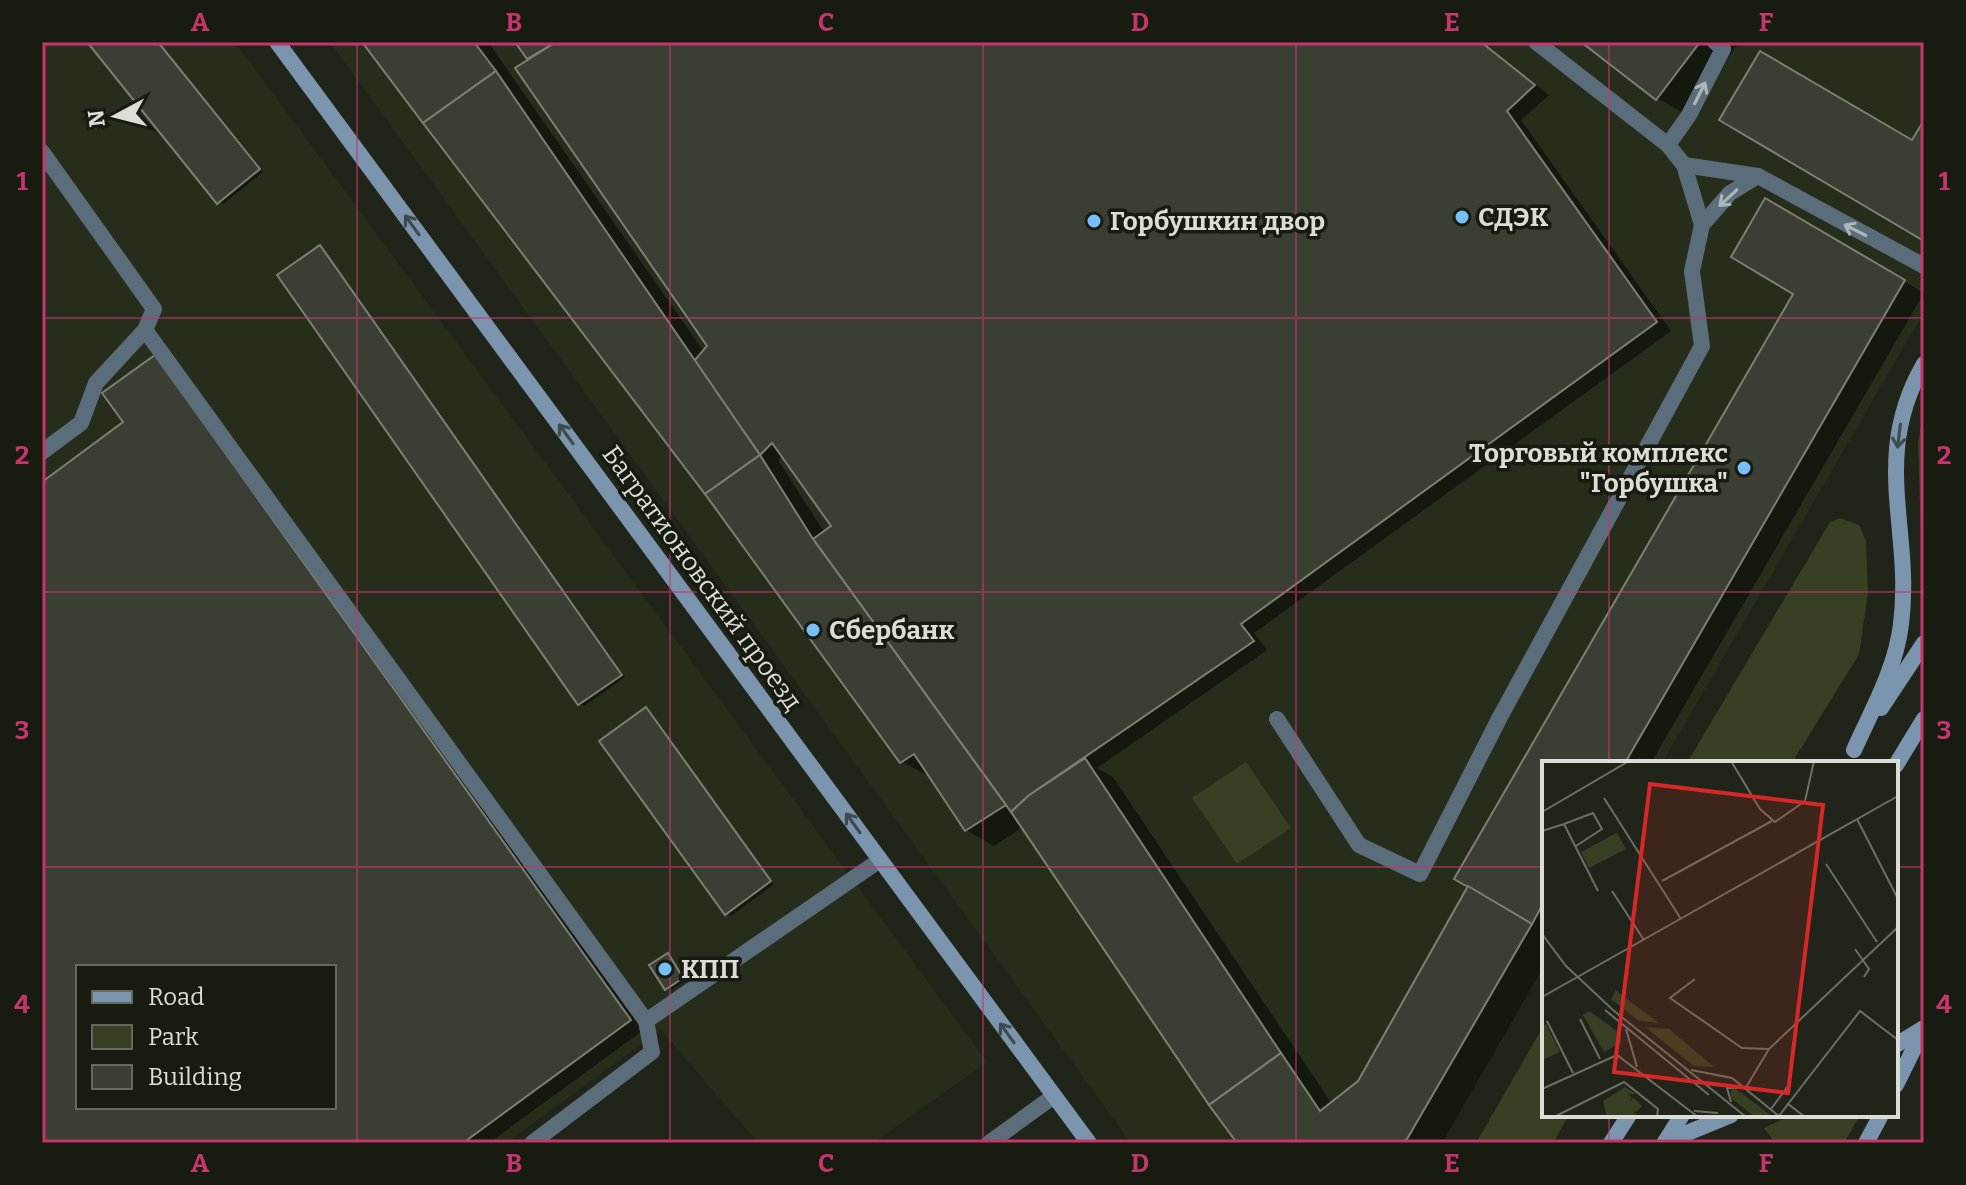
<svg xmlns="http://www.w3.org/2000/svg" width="1966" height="1185" viewBox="0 0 1966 1185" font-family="Bitter,serif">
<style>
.built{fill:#272d1b;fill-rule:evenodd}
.green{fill:#374023}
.shadow{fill:#0007;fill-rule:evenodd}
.building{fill:#3b3f33;stroke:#7b8072;stroke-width:2;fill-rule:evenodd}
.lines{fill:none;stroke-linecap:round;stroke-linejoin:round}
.lane{stroke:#5b6c7a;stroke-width:16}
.secondary{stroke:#7a95ad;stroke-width:16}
.oneway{stroke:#aeb5b6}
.oneway2{stroke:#3f4c4f}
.grid{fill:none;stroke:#c6366d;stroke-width:2;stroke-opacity:0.55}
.poi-dot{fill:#78bff7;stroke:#171b10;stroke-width:3}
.labels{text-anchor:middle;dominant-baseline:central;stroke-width:7;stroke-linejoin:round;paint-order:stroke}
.poi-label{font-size:26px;font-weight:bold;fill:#dbddd6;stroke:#171b10;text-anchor:start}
.street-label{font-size:26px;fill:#dbddd6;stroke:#171b10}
.inset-road{fill:none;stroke:#6b6f65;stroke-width:2}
.view{fill:#d62828;fill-opacity:0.15;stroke:#d62828;stroke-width:4}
.inset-edge{fill:none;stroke:#dbddd6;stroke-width:4}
.neatline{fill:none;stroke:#c6366d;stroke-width:3}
.grid-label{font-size:26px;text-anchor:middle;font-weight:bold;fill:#c6366d}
</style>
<rect width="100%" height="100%" fill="#212519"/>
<g class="built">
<path d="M42 42H235L987 1062 873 1143H758L661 1030 506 1143H42ZM78 967H334V1107H78Z"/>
<path d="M330 42H1924V312L1662 763H1544V966L1442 1142 1131 1143Z"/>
</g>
<g class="green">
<path d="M1924 408V599L1923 600 1918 443Z"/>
<path d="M1840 518 1859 525 1866 541 1868 593 1859 654 1792 763H1687L1830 522Z"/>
<path d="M1246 762 1291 828 1237 864 1192 798Z"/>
<path d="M1544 1025V1115H1569L1553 1143H1476Z"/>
<path d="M1792 1115H1860L1844 1143H1775L1764 1128Z"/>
</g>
<g class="shadow">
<path d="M90 42H159L263 172 223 204 219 202Z"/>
<path d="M366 42H488L704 352 709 346 532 60 517 42H1483L1549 95 1521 120 1671 331 1254 633 1267 650 1097 768 1113 777 1332 1104 1360 1082 1480 896 1457 878 1796 293 1766 201 1924 293 1651 763H1544V966L1442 1143H1241L1023 827 994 846 966 830 931 777 902 762 706 492ZM783 456 833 527 825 533 778 460Z"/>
<path d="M1584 42H1740L1685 114 1657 98Z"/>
<path d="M320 247 625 677 584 706 580 704Z"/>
<path d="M155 357 645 1029 489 1143H42V485L126 422ZM78 967H334V1107H78Z"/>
<path d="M646 710 774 884 731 916 727 913Z"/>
<path d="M668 955 686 981 670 991 666 988Z"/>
</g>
<g class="building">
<path d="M87 42H158L260 169 217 204Z"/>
<path d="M362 42H474L496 71 423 123Z"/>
<path d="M515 42H556L527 59Z"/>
<path d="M556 42H1481L1535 85 1507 111 1657 322 1241 624 1254 641 1028 796 1011 812 813 539 831 526 772 443 760 455 694 361 707 346 515 68Z"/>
<path d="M1581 42H1700L1656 100Z"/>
<path d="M1760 51 1912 140 1924 120V241L1719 120Z"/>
<path d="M496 71 760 455 705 494 423 123Z"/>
<path d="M1765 198 1905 280 1625 763H1544V902L1532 924 1454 879 1793 294 1731 257Z"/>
<path d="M320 245 622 675 578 705 277 275Z"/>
<path d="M155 355 631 1020 463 1143H42V482L123 422 102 393ZM78 967H334V1107H78Z"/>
<path d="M760 455 813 539 1006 805 965 831 914 754 900 763 705 494Z"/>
<path d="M646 707 771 881 725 915 599 741Z"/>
<path d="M1085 758 1281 1053 1209 1105 1011 812 1028 796Z"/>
<path d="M1468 886 1532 924 1407 1139 1402 1143H1237L1209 1105 1281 1053 1320 1111 1358 1081Z"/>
<path d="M668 953 683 978 665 990 649 965Z"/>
</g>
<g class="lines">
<g class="lane">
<path d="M1536 42 1668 145 1684 165 1702 225"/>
<path d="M1668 145 1689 115 1723 49 1715 42"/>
<path d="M42 152 154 309 145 330 96 383 81 423 42 452"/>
<path d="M1684 165 1758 176 1924 266"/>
<path d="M145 330 646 1021"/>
<path d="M1277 719 1359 845 1420 874 1500 717 1702 346 1692 271 1702 225 1730 193 1758 176"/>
<path d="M532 1143 652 1052 646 1021 880 860"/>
<path d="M989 1143 1054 1096"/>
</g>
<g class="secondary">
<path d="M277 42 1089 1143"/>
<path d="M1881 708 1924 643"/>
<path d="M1854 750C1872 710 1896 668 1901 624 1913 530 1870 457 1924 364"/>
<path d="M1896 765 1924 719"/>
<path d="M1896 1045 1922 1029"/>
<path d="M1896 1085 1924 1028"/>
<path d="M1665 1142 1731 1115"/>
<path d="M1665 1142 1682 1115"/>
<path d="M1611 1143 1629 1115"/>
<path d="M1866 1143 1881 1115"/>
</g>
</g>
<defs><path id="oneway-shaft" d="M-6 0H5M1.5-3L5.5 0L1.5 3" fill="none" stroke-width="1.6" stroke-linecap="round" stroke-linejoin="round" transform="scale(2)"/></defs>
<g class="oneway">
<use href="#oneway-shaft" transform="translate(1700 93) rotate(-63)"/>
<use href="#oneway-shaft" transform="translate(1728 198) rotate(137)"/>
<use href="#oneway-shaft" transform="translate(1855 230) rotate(-153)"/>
</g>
<g class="oneway2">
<use href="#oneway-shaft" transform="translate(412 225) rotate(-126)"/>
<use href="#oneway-shaft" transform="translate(566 434) rotate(-126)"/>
<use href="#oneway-shaft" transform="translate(1899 436) rotate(97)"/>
<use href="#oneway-shaft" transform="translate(853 823) rotate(-126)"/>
<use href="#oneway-shaft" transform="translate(1007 1033) rotate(-126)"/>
</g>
<path class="grid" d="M357 42V1143M670 42V1143M983 42V1143M1296 42V1143M1609 42V763M42 318H1924M42 592H1924M42 867H1544M1896 867H1924M1609 1115V1143"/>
<g class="poi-dot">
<circle cx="1462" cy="217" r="8"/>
<circle cx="1094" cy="221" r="8"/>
<circle cx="1744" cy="468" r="8"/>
<circle cx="813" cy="630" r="8"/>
<circle cx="665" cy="969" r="8"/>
</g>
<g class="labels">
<g class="poi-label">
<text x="1478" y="217">СДЭК</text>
<text x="1110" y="221">Горбушкин двор</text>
<text x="1728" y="453" text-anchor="end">Торговый комплекс<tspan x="1728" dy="30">"Горбушка"</tspan></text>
<text x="829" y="630">Сбербанк</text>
<text x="681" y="969">КПП</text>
</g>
<g class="street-label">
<text transform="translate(702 578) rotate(54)">Багратионовский проезд</text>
</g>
</g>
<g transform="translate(1542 761)">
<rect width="356" height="356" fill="#212519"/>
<path d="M75 72 84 88 47 107 39 91ZM74 229 82 236 117 262 97 260 69 238ZM47 250 79 273V282L62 291 41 254ZM4 263 18 291 2 298 0 265ZM103 266 127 268 172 306 152 305ZM83 326 94 333H86L90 337 84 342 92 337 100 345 94 351 90 348 96 356H65L61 340ZM194 328 231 356H213L189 337V329Z" fill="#374023"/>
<path class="inset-road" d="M189 0 218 48 233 61 263 40 272 0M62 37 139 158M0 51 87 0M315 58 356 138M22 63 51 52 60 68 34 85M0 70 22 63 56 130M284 103 335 181M120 120 230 60M70 130 102 179M0 173 24 205 71 249 204 356M313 188 327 208 322 216M153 218 128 237 200 287 227 288 356 166M0 236 356 35M63 249 167 334M38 258 58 298M5 260 31 312M84 268 95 306M149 309 190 317 238 356M0 328 75 294 156 356M203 328 227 288M189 341 185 327H199M246 343 318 250 356 279M229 348 246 325M152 350 176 352M237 355 246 343 263 356M12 356 82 321 116 348 115 356"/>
<path class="view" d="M108 23 281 44 246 332 72 311Z"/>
<rect width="356" height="356" class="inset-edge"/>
</g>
<rect width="1966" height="1185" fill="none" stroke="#171b10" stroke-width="88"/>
<rect x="76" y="965" width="260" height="144" fill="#171b10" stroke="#65695f" stroke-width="2"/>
<rect x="92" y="991" width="40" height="12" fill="#7a95ad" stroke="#65695f" stroke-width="2"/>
<text x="148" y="1005" font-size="24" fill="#dbddd6">Road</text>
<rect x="92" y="1025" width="40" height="24" fill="#374023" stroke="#65695f" stroke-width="2"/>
<text x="148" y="1045" font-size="24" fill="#dbddd6">Park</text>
<rect x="92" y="1065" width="40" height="24" fill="#3b3f33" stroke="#65695f" stroke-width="2"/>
<text x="148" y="1085" font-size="24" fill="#dbddd6">Building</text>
<g transform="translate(116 116) rotate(263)" stroke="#171b10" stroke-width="6" paint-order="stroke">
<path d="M0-6L14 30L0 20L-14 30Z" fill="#dbddd6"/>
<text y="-12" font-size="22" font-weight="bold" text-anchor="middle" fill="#dbddd6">N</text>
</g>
<rect x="44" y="44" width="1878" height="1097" class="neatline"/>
<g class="grid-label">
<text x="200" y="31">A</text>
<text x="514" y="31">B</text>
<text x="826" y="31">C</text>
<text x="1140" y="31">D</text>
<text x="1452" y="31">E</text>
<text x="1766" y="31">F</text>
<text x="22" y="190">1</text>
<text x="1944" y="190">1</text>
<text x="22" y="464">2</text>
<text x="1944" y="464">2</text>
<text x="22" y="739">3</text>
<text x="1944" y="739">3</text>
<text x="22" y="1013">4</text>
<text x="1944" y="1013">4</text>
<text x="200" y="1172">A</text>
<text x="514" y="1172">B</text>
<text x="826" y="1172">C</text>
<text x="1140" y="1172">D</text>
<text x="1452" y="1172">E</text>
<text x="1766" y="1172">F</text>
</g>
</svg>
